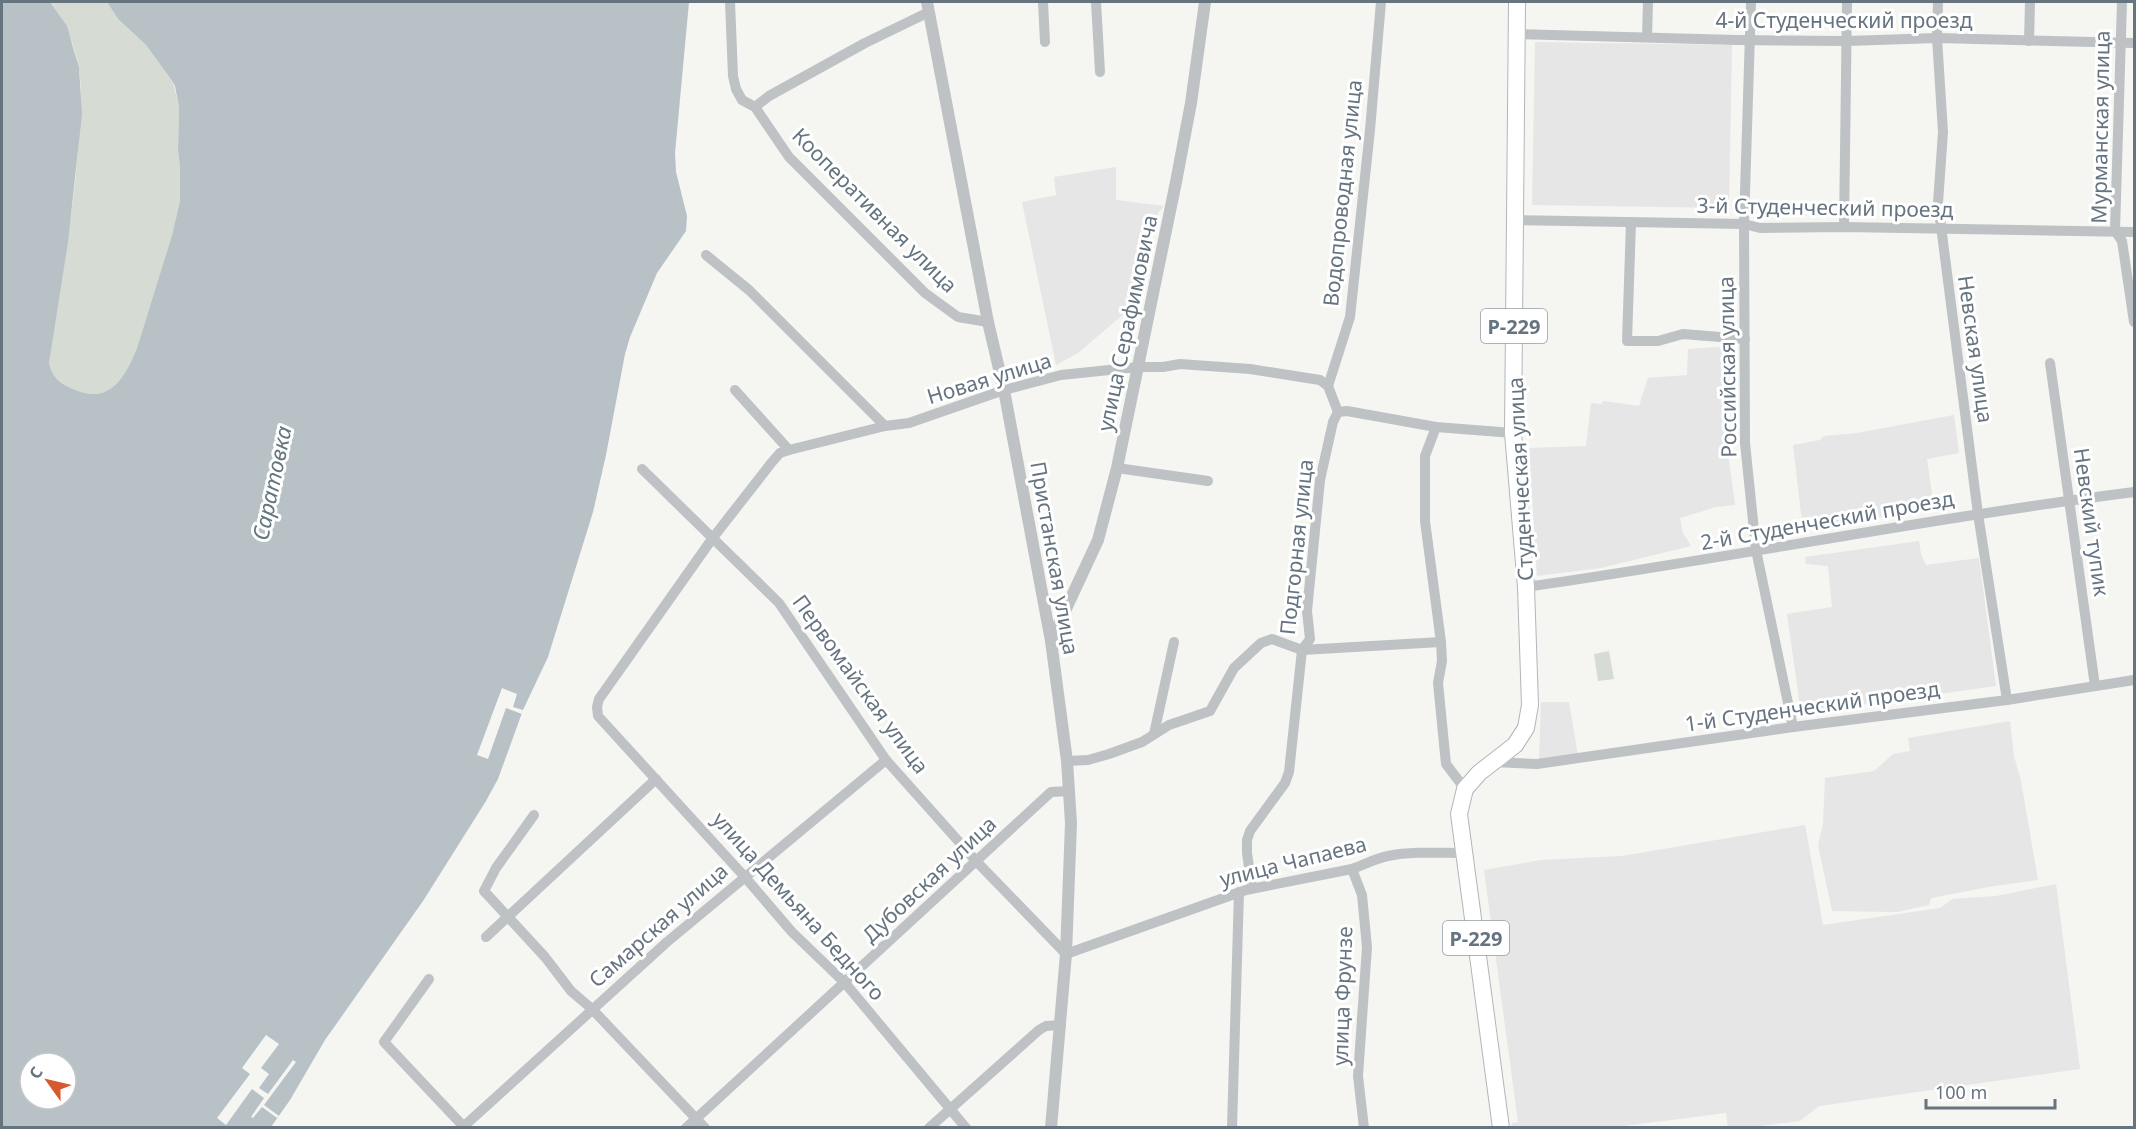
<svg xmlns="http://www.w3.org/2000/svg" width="2136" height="1129" viewBox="0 0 2136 1129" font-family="'Noto Sans',sans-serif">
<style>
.built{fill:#e5e6e5}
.green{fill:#d6dbd3}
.water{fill:#b7c1c6;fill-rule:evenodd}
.pier{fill:#f5f5f2}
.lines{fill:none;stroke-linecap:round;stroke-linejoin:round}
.primary-casing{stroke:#b2b6b9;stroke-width:18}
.minor{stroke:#bec2c5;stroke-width:10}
.tertiary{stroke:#bec2c5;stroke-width:12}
.primary{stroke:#fff;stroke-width:16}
.labels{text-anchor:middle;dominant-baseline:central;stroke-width:6;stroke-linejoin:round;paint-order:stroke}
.shield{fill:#fff;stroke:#949ea6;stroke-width:1.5}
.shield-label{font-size:20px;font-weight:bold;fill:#667480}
.street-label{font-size:21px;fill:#667480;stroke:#fff}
.water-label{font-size:22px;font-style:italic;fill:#62767e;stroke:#fff}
</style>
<rect width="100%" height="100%" fill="#f5f5f2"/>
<g class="built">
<path d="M1535 42 1732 45 1729 208 1532 205Z"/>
<path d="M1116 167V200L1164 206 1158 213 1152 236 1143 291 1137 297 1140 300 1078 353 1056 365 1022 202 1056 195 1054 177Z"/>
<path d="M1730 346 1726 438 1735 505 1716 507 1680 518 1683 533 1691 546 1601 568 1537 576 1529 448 1586 446 1591 403 1602 404 1603 401 1639 406 1648 378 1687 375 1688 349Z"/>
<path d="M1954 415 1959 453 1927 459 1934 508 1803 530 1793 445 1820 440 1824 436 1857 433Z"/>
<path d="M1919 541 1921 554 1926 565 1979 558 1996 686 1801 713 1787 614 1832 607 1828 566 1806 564 1805 557Z"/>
<path d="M1541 702H1569L1578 756 1539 761Z"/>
<path d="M2010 721 2014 756 2021 781 2038 880 1994 886 1931 898 1929 905 1897 912 1832 911 1818 845 1823 824 1825 778 1874 771 1893 754 1910 751 1908 738Z"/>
<path d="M1805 825 1823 925 1940 908 1953 899 1996 896 2056 884 2080 1069 1819 1106 1800 1121 1752 1127H1728L1726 1113 1616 1127H1511L1512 1123 1518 1122 1484 870 1541 860 1622 856Z"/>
</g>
<g class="green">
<path d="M50 2H107L118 19 146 45 170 78 174 86 179 107 178 151 180 167V201L172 235 137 348C125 377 110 406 73 389 60 384 52 377 49 363 57 292 73 222 78 150 80 123 83 96 79 68 75 45 64 21 50 2Z"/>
<path d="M1609 651 1614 679 1598 681 1594 654Z"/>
</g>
<path class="water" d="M2 2H50L67 26 72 44 79 67 82 114 68 242 49 363C52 377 60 384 73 389 110 406 125 377 137 348L172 235 180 201V167L178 151 179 107 175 86 170 78 146 45 118 19 107 2H689L675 153 676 172 687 216 686 231 657 273 630 337 625 354 606 455 593 512 548 657 523 710 498 779 486 801 423 901 325 1040 290 1100 271 1127 2 1128ZM30 1063H66V1099H30Z"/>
<g class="pier">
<path d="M502 688 517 694 513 707 523 710 522 714 506 708 488 759 477 755Z"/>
<path d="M266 1035 279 1044 261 1068 269 1074 259 1088 268 1094 293 1060 296 1062 264 1105 279 1116 277 1118 262 1107 253 1118 251 1117 264 1098 252 1089 226 1125 217 1118 250 1074 242 1068Z"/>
</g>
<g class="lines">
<g class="primary-casing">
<path id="primary" d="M1501 1128 1459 814 1465 789 1479 773 1515 745 1526 728 1530 705 1526 587 1513 433 1517 2"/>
</g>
<g class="minor">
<path d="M730 2 733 76 736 89 742 100 755 107 789 157 925 293 958 317 988 322"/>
<path d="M1043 2 1045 42"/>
<path d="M1096 2 1100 72"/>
<path d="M1751 2 1744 224 1745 443 1756 550 1793 727"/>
<path d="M1938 2 1937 38 1943 132 1938 203 1978 514 2007 700"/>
<path d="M2122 2 2115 231 2122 241 2134 322"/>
<path d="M1517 34 1736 40 1847 41 1937 38 2134 43"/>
<path d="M1647 37 1648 2"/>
<path d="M2029 41 2030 2"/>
<path d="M755 107 769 96 865 43 929 12"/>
<path d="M1515 220 1744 224 1760 228 1844 227 2134 232"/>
<path d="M1631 222 1627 341H1658L1683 334 1745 339"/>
<path d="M1844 227 1847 2"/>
<path d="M706 255 749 290 885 426"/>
<path d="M2050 363 2095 686"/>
<path d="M1328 386 1350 317 1370 130 1381 2"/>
<path d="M735 390 789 450"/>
<path d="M1436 427 1425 456V521L1441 642 1442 661 1438 683 1446 764 1465 789"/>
<path d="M1117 468 1208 481"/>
<path d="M642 469 779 603 886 760 977 862 1066 954 1246 890 1352 869C1364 865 1376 858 1388 856 1413 851 1439 853 1465 853"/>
<path d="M1526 587C1729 558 1931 518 2134 492"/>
<path d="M1154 734 1174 642"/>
<path d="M1067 761 1088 760 1109 754 1142 742 1169 725 1210 711 1234 668 1261 643 1272 639 1302 650 1441 642"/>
<path d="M1494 762 1537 764 1793 727 2007 700 2134 680"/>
<path d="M534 815 496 868 484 891 545 957 571 991 592 1009 705 1128"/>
<path d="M1352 869 1362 895 1367 947 1358 1076 1364 1128"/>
<path d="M1252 888 1247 853V840L1250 831 1285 783 1289 772 1302 650 1310 639 1307 611 1320 480 1333 422 1338 412"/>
<path d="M486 937 656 779"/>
<path d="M429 979 384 1042 465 1128"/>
<path d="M462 1128 667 942 886 760"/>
<path d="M686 1128 1051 792 1070 791"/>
<path d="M929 1128 1039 1030 1046 1026 1061 1025"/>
<path d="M966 1128 845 983 792 932 744 876 598 716 597 707 599 699 712 539 772 462 780 453 789 450 885 426 909 423 1004 390 1061 375 1138 367H1163L1180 364 1250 369 1320 380 1328 386 1338 412 1347 411 1436 427 1513 433"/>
<path d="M1232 1128 1239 892"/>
</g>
<g class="tertiary">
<path d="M927 2 988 322 1004 390 1051 641 1067 761 1071 823 1066 954 1051 1128"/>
<path d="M1051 641 1098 540 1117 468 1176 182 1191 103 1205 2"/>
</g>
<use href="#primary" class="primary"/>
</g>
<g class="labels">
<g class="shield">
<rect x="1481" y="309" width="66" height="34" rx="4.5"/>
<rect x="1443" y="921" width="66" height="34" rx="4.5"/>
</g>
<g class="shield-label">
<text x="1514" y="326">Р-229</text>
<text x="1476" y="938">Р-229</text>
</g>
<g class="street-label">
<text x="1844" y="20">4-й Студенческий проезд</text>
<text transform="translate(2100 127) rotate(-89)">Мурманская улица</text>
<text transform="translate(1342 193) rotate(-84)">Водопроводная улица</text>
<text transform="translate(1825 207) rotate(1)">3-й Студенческий проезд</text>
<text transform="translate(875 210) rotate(45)">Кооперативная улица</text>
<text transform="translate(1127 323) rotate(-78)">улица Серафимовича</text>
<text transform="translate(1976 349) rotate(82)">Невская улица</text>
<text transform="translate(1727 367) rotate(-91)">Российская улица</text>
<text transform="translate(989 378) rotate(-17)">Новая улица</text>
<text transform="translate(1520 479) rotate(-93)">Студенческая улица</text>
<text transform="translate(1827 520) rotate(-10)">2-й Студенческий проезд</text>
<text transform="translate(2092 522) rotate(82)">Невский тупик</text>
<text transform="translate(1296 547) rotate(-84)">Подгорная улица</text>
<text transform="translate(1055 558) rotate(80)">Пристанская улица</text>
<text transform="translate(861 684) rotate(54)">Первомайская улица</text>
<text transform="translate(1812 706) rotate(-8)">1-й Студенческий проезд</text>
<text transform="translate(1293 861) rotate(-14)">улица Чапаева</text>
<text transform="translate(929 879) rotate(-43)">Дубовская улица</text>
<text transform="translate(799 906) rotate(48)">улица Демьяна Бедного</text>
<text transform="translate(658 925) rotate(-41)">Самарская улица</text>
<text transform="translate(1342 996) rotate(-88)">улица Фрунзе</text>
</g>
<g class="water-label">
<text transform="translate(271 483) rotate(-78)">Саратовка</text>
</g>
</g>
<rect width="2136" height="1129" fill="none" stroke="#667480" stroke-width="6"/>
<g transform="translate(48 1081) rotate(304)"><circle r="28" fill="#ffffff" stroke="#c2c7cc" stroke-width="1.5"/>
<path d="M0-4.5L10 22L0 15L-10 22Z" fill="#d65930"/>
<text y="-9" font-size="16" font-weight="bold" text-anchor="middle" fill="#667480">С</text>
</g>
<path d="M1926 1099v9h129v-9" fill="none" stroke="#667480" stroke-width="3"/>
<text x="1935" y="1099" font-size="18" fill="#667480" stroke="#ffffff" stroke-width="4.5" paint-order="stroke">100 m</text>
</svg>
